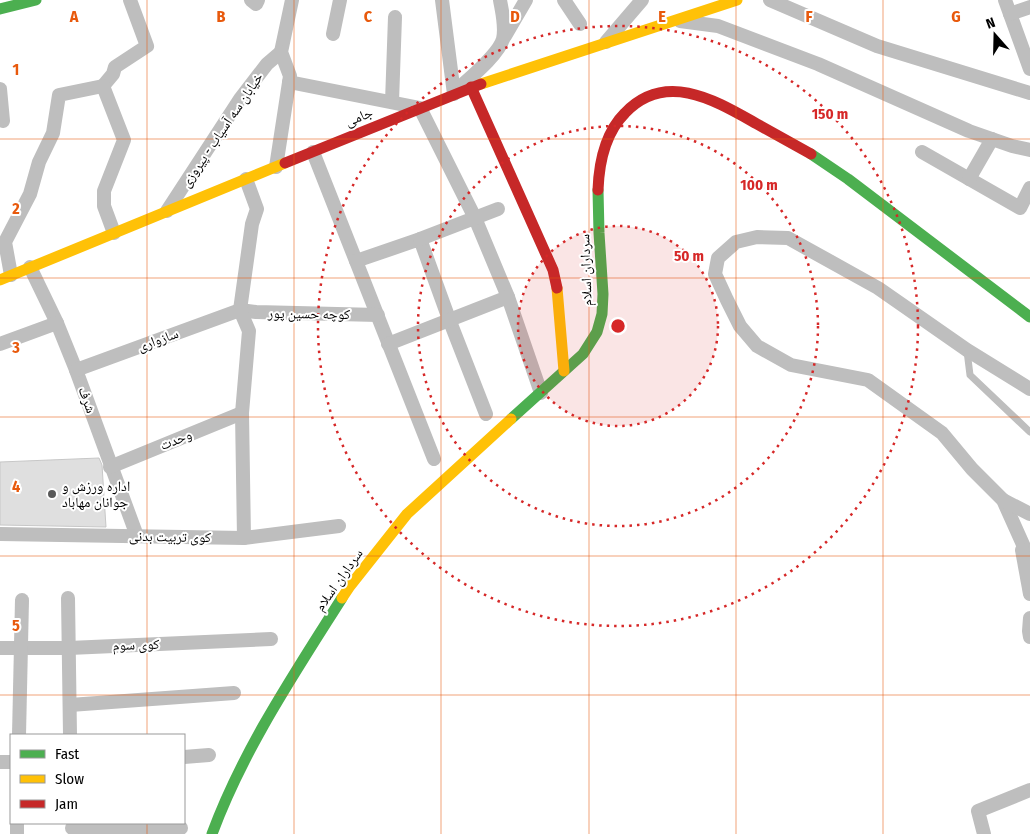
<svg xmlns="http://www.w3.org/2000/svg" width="1030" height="834" viewBox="0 0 1030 834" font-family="'Fira Sans Condensed','Noto Naskh Arabic',sans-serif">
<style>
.building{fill:#dfdfdf;stroke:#c7c7c7}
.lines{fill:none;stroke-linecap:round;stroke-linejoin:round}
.lane{stroke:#bebebe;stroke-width:7}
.street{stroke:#bebebe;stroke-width:14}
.fast{stroke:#4caf50;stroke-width:11}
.slow{stroke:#ffc107;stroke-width:11}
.jam{stroke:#c62828;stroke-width:11}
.grid{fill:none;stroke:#e8590c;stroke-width:1;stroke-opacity:0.55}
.ring{fill:none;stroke:#d62828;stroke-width:2.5;stroke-dasharray:2.5 5}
.poi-dot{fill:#595959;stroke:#fff;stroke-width:2}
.labels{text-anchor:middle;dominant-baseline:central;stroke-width:4;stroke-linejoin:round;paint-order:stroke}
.street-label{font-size:14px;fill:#000;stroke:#fff}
.poi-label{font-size:14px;fill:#000;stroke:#fff;text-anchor:start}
.grid-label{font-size:16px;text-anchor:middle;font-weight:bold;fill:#e8590c;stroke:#fff;stroke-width:4;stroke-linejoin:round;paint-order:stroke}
.centre{fill:#d62828;stroke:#fff;stroke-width:2.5}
.ring-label{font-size:15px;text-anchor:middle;font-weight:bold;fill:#d62828;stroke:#fff;stroke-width:4;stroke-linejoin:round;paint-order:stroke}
</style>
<rect width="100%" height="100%" fill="#fff"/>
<path class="building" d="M99 458 102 465 106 527 0 525V462Z"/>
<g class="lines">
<path class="lane" d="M967 351 970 375 1030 432"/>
<g class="street">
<path d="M251 0 256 4 258 0"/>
<path d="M442 0 454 94"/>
<path d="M564 0 580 24"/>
<path d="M770 0 877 46 1030 93"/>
<path d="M1005 0 1030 69"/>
<path d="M1010 14 1030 7"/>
<path d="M680 21 718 26 818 64 969 131 1012 146 1030 150"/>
<path d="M333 34 340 0"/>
<path d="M505 36 526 0"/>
<path d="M606 42 642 0"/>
<path d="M289 82 420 108 475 218 508 297"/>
<path d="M103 86 113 74 115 67 147 46 130 0"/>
<path d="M459 88C471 77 499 54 503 39 506 27 502 12 500 0"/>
<path d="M0 89 3 121"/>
<path d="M392 102 395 17"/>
<path d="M313 152 356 261 420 239 449 319 486 414"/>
<path d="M922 152 1020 208 1030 188"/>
<path d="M276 167 290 76 281 52 292 0"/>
<path d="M969 179 992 139"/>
<path d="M167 211 240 99 267 64 281 52"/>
<path d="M420 239 498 209"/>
<path d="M356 261 434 459"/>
<path d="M30 267 57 323 76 370 137 536"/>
<path d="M11 275 5 242 30 194 39 162 53 133 59 95 103 86 124 140 104 191V206L114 233"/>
<path d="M0 344 57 323"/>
<path d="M388 344 508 297 541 393"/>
<path d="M76 370 240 310 256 312 378 315"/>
<path d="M1030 389 967 350 878 288 788 238 757 237 736 242 718 258 715 274 727 300 740 326 757 346 791 365 868 380 942 433 972 469 1003 500 1030 560"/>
<path d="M110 467 242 413"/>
<path d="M1003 500 1030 514"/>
<path d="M0 534 244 538 339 526"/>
<path d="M244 538 242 413 249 331 240 310 252 224 257 209 246 179"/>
<path d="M1022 550 1030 594"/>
<path d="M68 598 70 735"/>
<path d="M1030 618 1029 631 1030 637"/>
<path d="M0 648H69L271 639"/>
<path d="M70 705 234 693"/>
<path d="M19 735 22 600"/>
<path d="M184 757 209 755"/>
<path d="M0 762H11"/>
<path d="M72 828H181"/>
<path d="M17 834V823"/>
<path d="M984 834 978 811 1030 790"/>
</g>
<g class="fast">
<path d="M0 9 36 0"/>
<path d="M811 154 848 179 1030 317"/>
<path d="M511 419 583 354 597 332 602 314 603 294 599 233 598 190"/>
<path d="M212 834C243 750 294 674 342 598"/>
</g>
<g class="slow">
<path d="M481 84 737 0"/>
<path d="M0 280 285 163"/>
<path d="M557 288 564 371"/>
<path d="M342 598 350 586 407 514 511 419"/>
</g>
<g class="jam">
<path d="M471 87 553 270 557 288"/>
<path d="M285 163 481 84"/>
<path d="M598 190C599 163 605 133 625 113 666 70 716 101 757 124 775 134 793 144 811 154"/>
</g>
</g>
<path class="grid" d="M147 0V735M294 0V834M441 0V834M589 0V834M736 0V834M883 0V834M0 139H1030M0 278H1030M0 417H1030M0 556H1030M0 695H1030M147 823V834"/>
<circle cx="618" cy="326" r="100" fill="#d62828" fill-opacity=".12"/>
<g class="ring">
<circle cx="618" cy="326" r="100"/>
<circle cx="618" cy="326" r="200"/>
<circle cx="618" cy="326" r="300"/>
</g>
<circle class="poi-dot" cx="52" cy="494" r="5"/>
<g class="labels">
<g class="street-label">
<text transform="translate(359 117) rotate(-22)">جامی</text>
<text transform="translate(222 130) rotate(-56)">خیابان سه آسیاب - پیروزی</text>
<text transform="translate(586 270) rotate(-92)">سرداران اسلام</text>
<text transform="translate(309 314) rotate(1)">کوچه حسین پور</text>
<text transform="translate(158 340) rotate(-20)">سازواری</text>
<text transform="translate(87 400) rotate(70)">شرف</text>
<text transform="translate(176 440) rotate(-22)">وحدت</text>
<text transform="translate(170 537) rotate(1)">کوی تربیت بدنی</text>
<text transform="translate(339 580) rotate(-55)">سرداران اسلام</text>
<text transform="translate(136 645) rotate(-2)">کوی سوم</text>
</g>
<g class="poi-label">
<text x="62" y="486">اداره ورزش و<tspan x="62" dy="16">جوانان مهاباد</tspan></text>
</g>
</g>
<g class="grid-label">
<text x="74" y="22">A</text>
<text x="221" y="22">B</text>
<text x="368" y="22">C</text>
<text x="515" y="22">D</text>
<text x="662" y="22">E</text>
<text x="809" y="22">F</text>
<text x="956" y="22">G</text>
<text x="16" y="75">1</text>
<text x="16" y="214">2</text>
<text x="16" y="353">3</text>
<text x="16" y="492">4</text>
<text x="16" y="631">5</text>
</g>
<circle cx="618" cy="326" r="8" class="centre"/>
<g class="ring-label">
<text x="830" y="119">150 m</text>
<text x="759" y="190">100 m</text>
<text x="689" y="261">50 m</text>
</g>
<rect x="10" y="734" width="175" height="90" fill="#ffffff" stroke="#999999"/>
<rect x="20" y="750" width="25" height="8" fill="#4caf50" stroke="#999999"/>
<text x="55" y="759" font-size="15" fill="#000000">Fast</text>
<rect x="20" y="775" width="25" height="8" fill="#ffc107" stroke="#999999"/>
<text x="55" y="784" font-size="15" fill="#000000">Slow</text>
<rect x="20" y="800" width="25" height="8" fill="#c62828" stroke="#999999"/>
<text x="55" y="809" font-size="15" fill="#000000">Jam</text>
<g transform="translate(995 35) rotate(340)" stroke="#ffffff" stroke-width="4" paint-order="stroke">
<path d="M0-4L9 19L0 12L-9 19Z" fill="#000000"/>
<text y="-8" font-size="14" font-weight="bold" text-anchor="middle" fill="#000000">N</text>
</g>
</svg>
